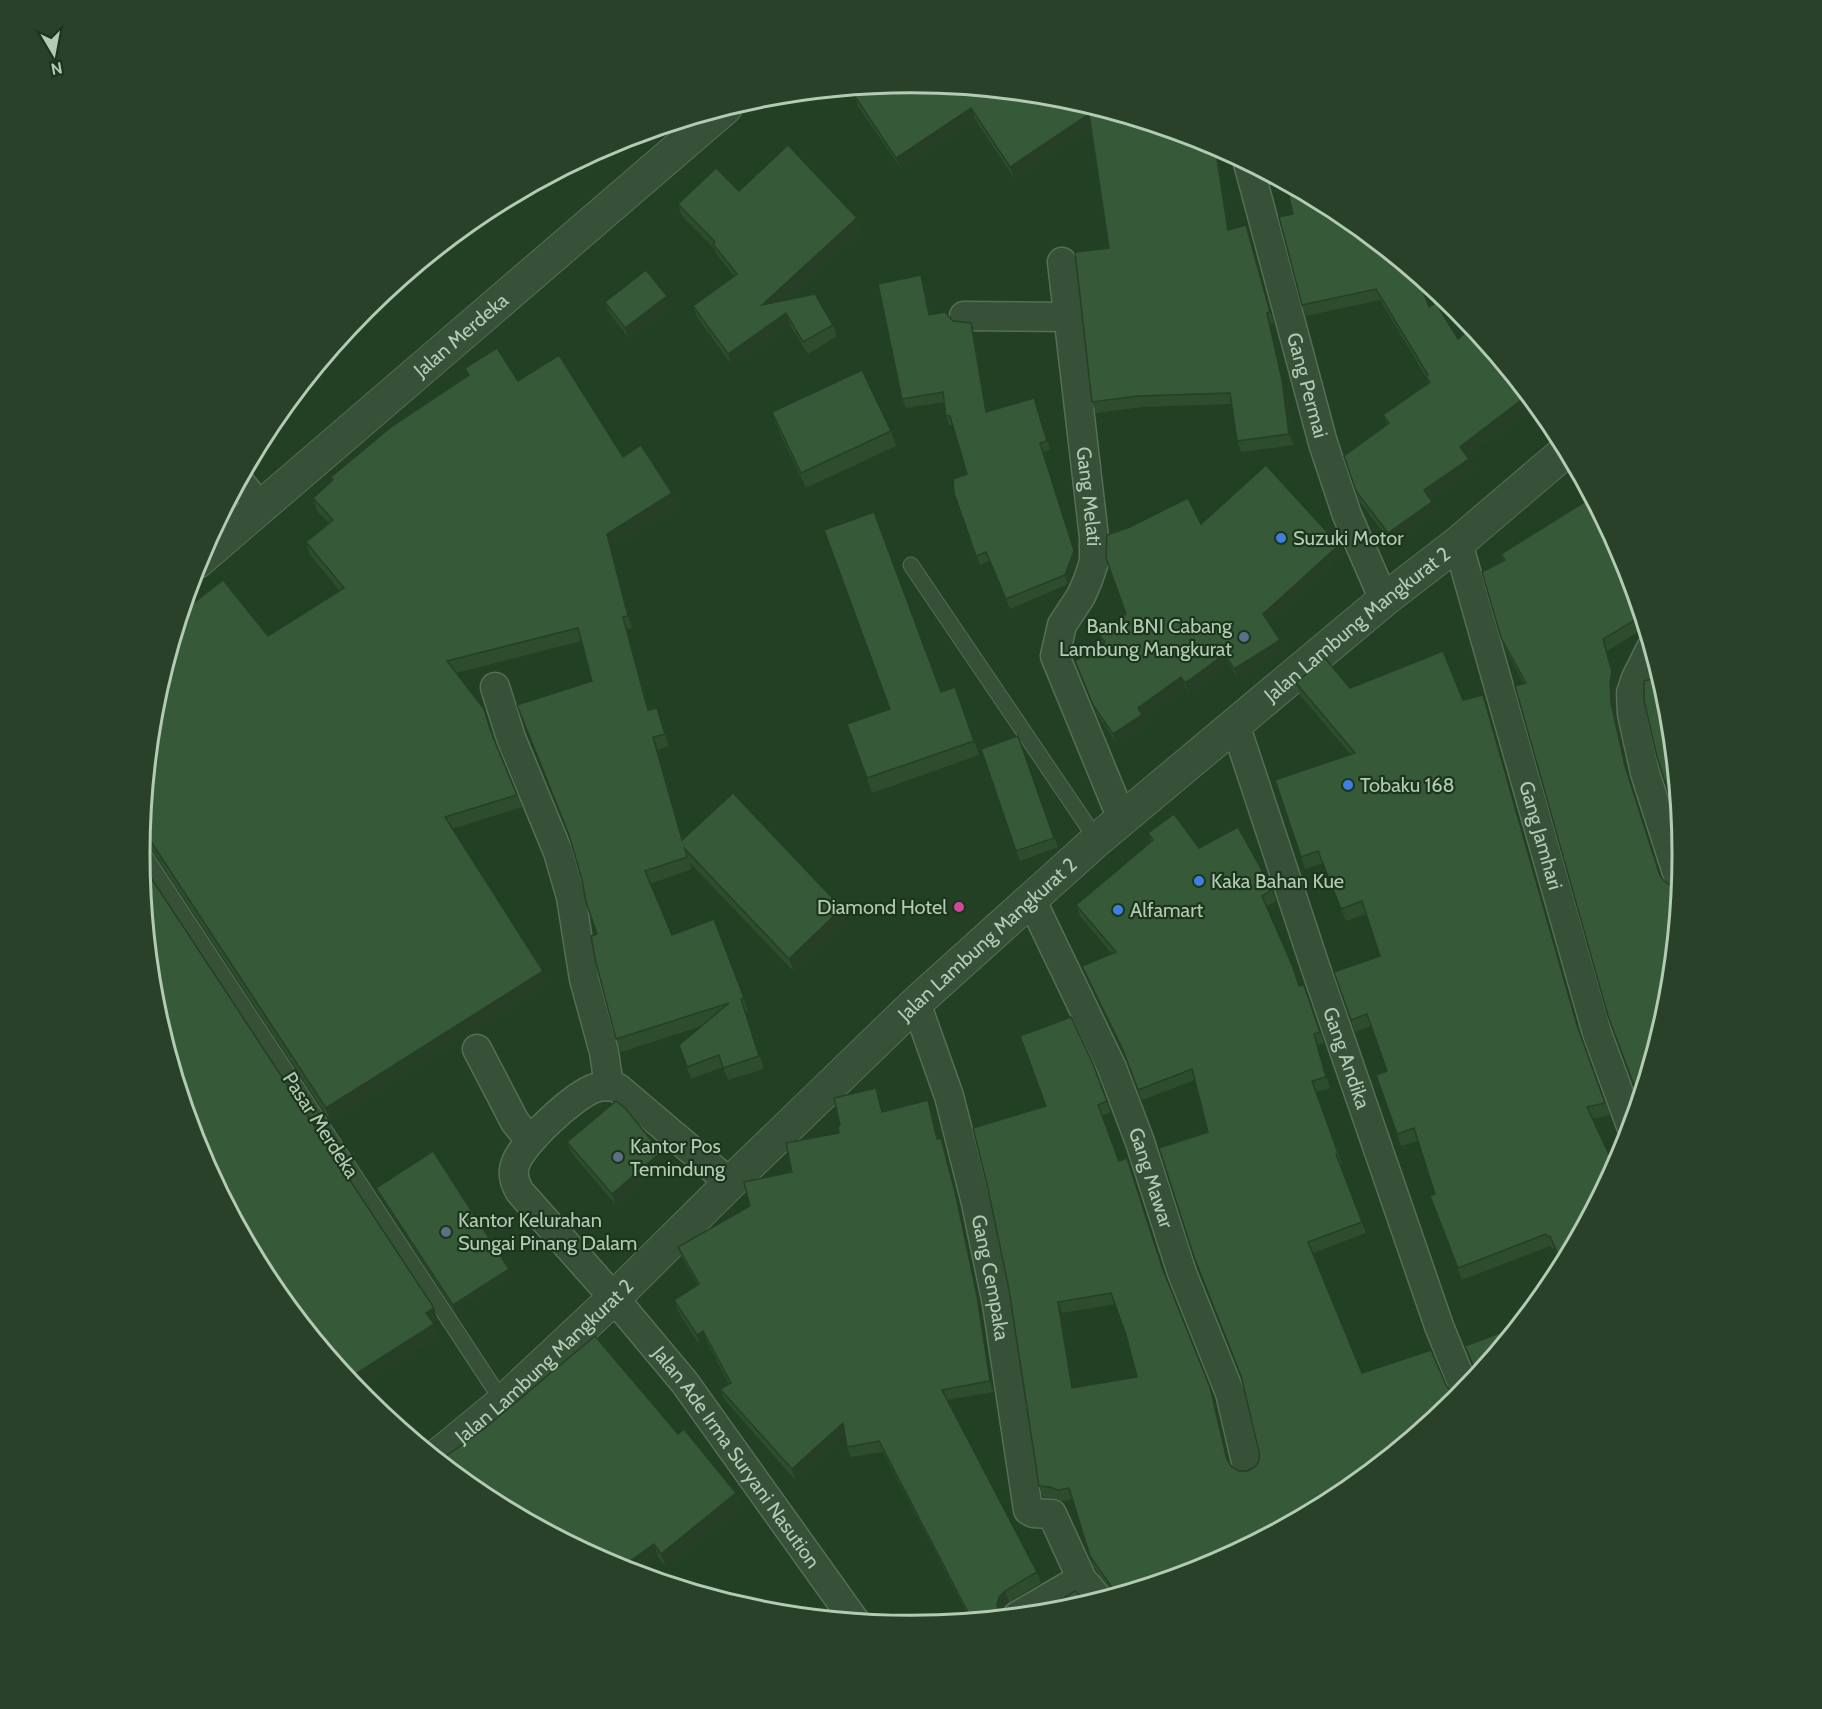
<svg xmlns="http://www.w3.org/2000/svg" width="1822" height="1709" viewBox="0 0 1822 1709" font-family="Cabin,sans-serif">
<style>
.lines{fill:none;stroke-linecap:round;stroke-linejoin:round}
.service-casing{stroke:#556e55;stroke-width:17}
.minor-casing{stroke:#556e55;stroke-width:31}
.tertiary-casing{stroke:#556e55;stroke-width:35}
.service{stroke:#375038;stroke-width:15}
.minor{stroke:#375038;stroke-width:28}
.tertiary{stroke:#375038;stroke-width:33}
.wall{fill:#2e4d2f;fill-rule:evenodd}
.shaded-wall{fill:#263f26}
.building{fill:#365a37;stroke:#263f26;stroke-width:1.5;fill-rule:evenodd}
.shop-dot{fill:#3f7fe0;stroke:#1c351c;stroke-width:2}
.service-dot{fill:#5c6f8a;stroke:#1c351c;stroke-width:2}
.hotel-dot{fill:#d1479c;stroke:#1c351c;stroke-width:2}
.labels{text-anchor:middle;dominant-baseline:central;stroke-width:4.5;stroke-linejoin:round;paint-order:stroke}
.street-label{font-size:20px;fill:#b3cbb4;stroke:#1c351c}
.poi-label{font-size:20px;fill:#b3cbb4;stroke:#1c351c;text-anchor:start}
.rim{fill:none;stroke:#b3cbb4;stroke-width:3}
</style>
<rect width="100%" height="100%" fill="#224023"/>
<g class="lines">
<g class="service-casing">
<g id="service">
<path d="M911 565 1097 840"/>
<path d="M140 849 503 1402"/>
</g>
</g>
<g class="minor-casing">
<g id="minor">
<path id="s1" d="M1248 163 1323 443 1347 515 1384 600"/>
<path id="s2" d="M1062 262 1094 537V562L1088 580 1081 596 1062 625 1055 656 1122 819"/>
<path d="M964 316 1068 317"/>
<path d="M239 481 260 507"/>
<path id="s3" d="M1458 543 1597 1033 1631 1126"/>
<path d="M1651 648 1636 678 1631 693 1632 714 1645 773 1680 882"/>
<path d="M495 687 511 738 558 852 571 897 584 979 604 1052 609 1086"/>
<path id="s4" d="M1235 724 1315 966 1439 1326 1465 1390"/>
<path id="s5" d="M1031 899 1112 1068 1140 1142 1182 1273 1230 1393 1247 1466"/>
<path id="s6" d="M916 1003 949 1096 976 1203 997 1304 1028 1510 1033 1513 1052 1514 1084 1584"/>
<path d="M477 1049 515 1122 530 1140"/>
<path id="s7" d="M730 1183 618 1088C610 1086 603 1085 595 1088 574 1095 521 1144 515 1165 512 1175 515 1184 520 1192L614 1298 685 1383 855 1621"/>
<path d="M1017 1616 1072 1584 1087 1585 1099 1600"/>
</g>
</g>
<g class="tertiary-casing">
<g id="tertiary">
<path id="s8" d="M197 562 725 108"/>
<path id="s9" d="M435 1458 503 1402 614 1298 730 1183 916 1003 1097 840 1384 600 1458 543 1566 451"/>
</g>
</g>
<use href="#service" class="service"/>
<use href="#minor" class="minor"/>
<use href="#tertiary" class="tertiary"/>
</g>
<g class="wall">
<path d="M900 89 1207 141 1217 147 1230 229 1246 225 1251 236 1274 324H1271L1286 391 1294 445 1241 452 1237 441 1231 404 1142 407 1096 413 1092 402 1109 248 1090 127 1014 178 975 119 901 169 858 106 854 95Z"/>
<path d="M739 191 857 218 861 230 783 301 833 325 837 336 808 354 790 325 732 365 697 317 693 306 734 276 717 255 714 248 682 216 678 204Z"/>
<path d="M1279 217 1429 307 1458 339 1535 404 1467 456 1473 470 1430 499 1436 512 1392 544 1360 502 1344 456 1387 425 1383 415 1428 384 1426 377 1380 300 1306 316 1302 305Z"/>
<path d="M924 284 931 315 953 321 974 333 987 411 1037 407 1050 450 1043 452 1077 561 1068 584 1010 609 989 561 980 565 954 493 967 474 953 425H949L946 416 944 402 906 408 902 399Z"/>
<path d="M605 302 670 306 629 338 609 312Z"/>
<path d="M465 368 518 381 623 457 677 506 612 547 632 628 627 629 649 710 662 720 669 746 658 750 683 839 847 921 794 972 689 862 692 869 650 884 672 935 714 919 748 1011 745 1012 764 1069 728 1080 723 1067 691 1079 679 1045 702 1026 621 1052 616 1039 597 934 592 681 581 641 456 673 488 721 494 738 522 807 452 829 548 983 330 1121 148 844 140 840 154 704 184 617 182 612 268 636 340 591 310 555 306 542 329 523 317 511 313 498 332 481 331 477 468 376Z"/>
<path d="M772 412 891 431 896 446 806 488 777 427Z"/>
<path d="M1201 524 1339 545 1342 555 1269 622 1284 650 1238 679 1229 664 1189 693 1185 687 1143 717 1146 725 1117 744 1097 714 1079 671 1102 644 1099 635 1126 614Z"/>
<path d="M1606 533 1624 559 1645 628 1607 651 1616 684 1615 694 1616 715 1629 778 1661 877 1668 1005 1639 1100 1608 1016 1524 684 1506 650 1501 638 1503 561 1501 554Z"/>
<path d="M1296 683 1463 700 1487 707 1581 1037 1610 1115 1593 1119 1612 1161 1620 1158 1562 1266 1554 1248 1552 1249 1550 1246 1462 1280 1430 1196 1435 1194 1418 1141 1401 1146 1397 1134 1387 1071 1371 1026 1355 1032 1334 972 1380 956 1366 914 1346 921 1323 863 1305 869 1301 857 1351 755 1300 695Z"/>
<path d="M955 687 979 755 872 793 847 724Z"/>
<path d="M1018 736 1058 847 1020 861 981 749Z"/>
<path d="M1148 833 1199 848 1271 887 1276 901 1266 906 1300 986 1304 985 1324 1043 1318 1045 1330 1088 1316 1092 1342 1164 1340 1165 1366 1233 1313 1253 1362 1373 1446 1385 1451 1392 1456 1395 1458 1399 1340 1497 1110 1596 1111 1591 1094 1567 1072 1499 1062 1501 1053 1498 1043 1497 1039 1486 1046 1106 1093 1064 1111 1112 1102 1116 1119 1161 1214 1398 1230 1464 1232 1467 1239 1471H1247L1255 1467 1259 1461V1452L1208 1132 1195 1080 1142 1100 1127 1061 1086 976 1082 966 1112 954 1080 916 1076 905 1151 842ZM1115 1304 1126 1335 1137 1377 1074 1387 1062 1313Z"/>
<path d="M876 1088 880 1099 883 1112 928 1100 932 1111 938 1138 945 1148 960 1207 981 1307 993 1392 947 1400 1037 1572 1041 1583 1009 1602 1003 1607 1001 1615 1003 1617 971 1621 883 1452 851 1457 847 1447 845 1435 795 1480 724 1399 720 1389 729 1384 707 1342 700 1346 678 1311 674 1300 698 1285 682 1258 678 1247 750 1206 792 1172 839 1133 840 1125Z"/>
<path d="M567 1142 665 1162 615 1204 571 1152Z"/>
<path d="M376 1188 509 1269 511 1274 454 1310 378 1193Z"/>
<path d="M678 1434 736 1493 741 1507 666 1567 658 1557 635 1574 615 1568Z"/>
</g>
<g class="shaded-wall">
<path d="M971 108 975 119 901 169 896 158Z"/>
<path d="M1089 114 1093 125 1014 178 1010 167Z"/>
<path d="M1215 146 1217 147 1232 241 1228 230Z"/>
<path d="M857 218 861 230 766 317 762 305Z"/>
<path d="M1246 225 1251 236 1274 324 1270 312Z"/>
<path d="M457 233 436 252 414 269Z"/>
<path d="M921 275 924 284 933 324 929 315Z"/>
<path d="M667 296 670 306 629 338 625 328Z"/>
<path d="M786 313 790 325 732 365 728 354Z"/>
<path d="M1267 313 1271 324 1286 391 1294 445 1289 434Z"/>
<path d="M971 323 974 333 989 421 986 412Z"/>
<path d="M1528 395 1535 404 1464 458 1460 447Z"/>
<path d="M1040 443 1077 561 1068 584 1065 575Z"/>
<path d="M1469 459 1473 470 1428 501 1424 490Z"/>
<path d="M672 493 677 506 612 547 632 628 628 616 607 534Z"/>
<path d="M1432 502 1436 512 1392 544 1388 533Z"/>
<path d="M1339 545 1342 555 1267 624 1263 614Z"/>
<path d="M623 617 627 629 652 723 648 710Z"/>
<path d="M1603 639 1616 684 1615 694 1616 715 1629 778 1665 888 1625 766 1611 703Z"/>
<path d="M1280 640 1284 650 1238 679 1234 669Z"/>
<path d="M1225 654 1229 664 1189 693 1185 683Z"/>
<path d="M1181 677 1185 687 1143 717 1146 725 1117 744 1113 734 1138 708Z"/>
<path d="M1483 695 1487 707 1581 1038 1577 1025Z"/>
<path d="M657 708 662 720 669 746 665 734Z"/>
<path d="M653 737 658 750 687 853 682 840Z"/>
<path d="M842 908 847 921 794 972 789 959Z"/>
<path d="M543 971 548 983 330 1121 326 1108Z"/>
<path d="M1314 1034 1318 1045 1330 1088 1326 1077Z"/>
<path d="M876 1088 880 1099 886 1123 882 1112Z"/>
<path d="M928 1100 932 1111 941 1150 937 1139Z"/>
<path d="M941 1138 945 1148 960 1207 981 1307 993 1392 990 1381Z"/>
<path d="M661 1152 665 1162 615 1204 612 1194Z"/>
<path d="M509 1269 511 1274 454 1310 453 1305Z"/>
<path d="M1058 1302 1062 1313 1076 1398 1072 1388Z"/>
<path d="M434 1308 438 1321 431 1326 426 1313Z"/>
<path d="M434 1324 438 1337 359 1388 354 1375Z"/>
<path d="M703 1331 707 1342 700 1346 697 1335Z"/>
<path d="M1210 1387 1214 1398 1231 1470 1227 1460Z"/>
<path d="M372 1402 375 1408 369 1404Z"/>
<path d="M843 1423 847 1434 795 1480 792 1469Z"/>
<path d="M736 1493 741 1507 666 1567 661 1554Z"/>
<path d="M654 1544 658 1557 635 1574 619 1569Z"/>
<path d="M1005 1591 1009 1602 1003 1607 1000 1618 997 1605 999 1597Z"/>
</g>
<g class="building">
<path d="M911 82 1062 97 1207 141 1215 146 1228 230 1246 225 1270 312 1267 313 1282 380 1289 434 1237 441 1230 393 1138 396 1092 402 1075 252 1109 248 1089 114 1010 167 971 108 896 158 854 95 865 87 896 84 900 89 909 83Z"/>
<path d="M788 145 857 218 762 305 815 294 833 325 803 342 786 313 728 354 693 306 737 274 713 244 715 242 678 204 716 168 739 191Z"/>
<path d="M1292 187 1340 213 1417 276 1429 307 1436 303 1458 339 1472 327 1528 395 1460 447 1469 459 1424 490 1432 502 1388 533 1356 491 1344 456 1389 423 1383 415 1430 382 1426 377 1428 375 1376 289 1302 305 1279 217 1293 214 1287 188Z"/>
<path d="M646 270 667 296 625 328 605 302Z"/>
<path d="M921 275 929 315 945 312 953 321 971 323 986 412 1034 398 1047 441 1040 443 1074 551 1065 575 1006 599 986 552 976 556 954 493 953 479 967 474 950 416H946L943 392 902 399 878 284Z"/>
<path d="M497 348 518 381 559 355 623 457 641 445 672 493 607 534 628 616 623 617 648 710 657 708 665 734 653 737 682 840 733 793 842 908 789 959 685 849 687 857 645 871 672 935 714 919 744 998 741 999 759 1056 723 1068 719 1055 687 1067 679 1045 729 1003 616 1039 596 963 591 936 597 934 586 902 582 880 569 835 517 705 592 681 578 628 447 661 484 709 491 732 517 795 445 817 543 971 326 1108 144 831 141 830 154 704 179 621 186 617 182 612 223 580 268 636 344 588 306 542 333 520 313 498 333 480 331 477 391 427 469 375 465 368Z"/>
<path d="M862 370 891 431 801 473 772 412Z"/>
<path d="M1266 465 1339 545 1263 614 1280 640 1234 669 1225 654 1185 683 1181 677 1138 708 1142 715 1113 734 1093 705 1075 661 1105 642 1099 635 1126 614 1106 558 1107 535 1130 527 1188 498 1201 524Z"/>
<path d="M1586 501 1606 533 1609 531 1624 559 1642 616 1603 639 1612 672 1610 682 1611 703 1625 766 1660 876 1665 882 1672 886H1680L1668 1005 1641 1095 1638 1096 1608 1016 1515 686 1526 683 1501 638 1482 572 1505 560 1501 554Z"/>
<path d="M874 512 941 692 955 687 974 741 867 778 847 724 890 709 824 530Z"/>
<path d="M1443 651 1463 700 1483 695 1577 1025 1605 1103 1587 1107 1612 1161 1620 1158 1563 1265 1550 1236 1547 1237 1546 1234 1458 1268 1430 1196 1435 1194 1414 1128 1397 1134 1376 1075 1387 1071 1367 1014 1351 1020 1334 972 1380 956 1362 901 1341 909 1318 851 1301 857 1275 780 1355 753 1296 683 1325 658 1350 688Z"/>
<path d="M1660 677 1668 704 1681 832 1657 757 1644 700V681Z"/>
<path d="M1018 736 1054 838 1016 851 981 749Z"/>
<path d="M1174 814 1199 848 1238 827 1271 887 1272 890 1262 896 1292 965 1299 986 1304 985 1320 1032 1314 1034 1326 1077 1312 1081 1338 1153 1336 1154 1362 1222 1308 1242 1362 1373 1431 1350 1446 1385 1451 1392 1456 1395 1440 1400 1445 1410 1340 1497 1206 1568 1109 1597 1110 1596 1111 1586 1090 1556 1069 1488 1058 1490 1050 1487 1039 1486 1009 1290 988 1189 973 1128 1046 1106 1020 1036 1071 1017 1093 1064 1107 1101 1098 1105 1119 1161 1127 1158 1162 1267 1210 1387 1227 1460 1232 1467 1239 1471H1247L1255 1467 1259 1461V1452L1241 1376 1194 1257 1159 1148 1208 1132 1192 1069 1138 1090 1123 1050 1082 966 1116 952 1076 905 1153 840 1148 833ZM1111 1293 1126 1335 1137 1377 1072 1388 1058 1302Z"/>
<path d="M140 861 434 1308 426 1313 434 1324 354 1375 372 1402 369 1404 365 1400 269 1283 198 1150 154 1005Z"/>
<path d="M876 1088 882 1112 928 1100 937 1139 941 1138 956 1196 977 1296 990 1381 942 1390 1037 1572 1005 1591 999 1597 997 1605 999 1613 1003 1617 972 1620 879 1441 847 1447 843 1423 792 1469 720 1389 731 1383 703 1331 697 1335 674 1300 699 1284 678 1247 750 1206 744 1182 792 1172 786 1143 839 1133 838 1126 840 1125 834 1098Z"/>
<path d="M616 1101 625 1108 661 1152 612 1194 567 1142Z"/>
<path d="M433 1151 509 1269 453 1305 376 1188Z"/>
<path d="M1518 1326 1477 1376 1476 1372 1465 1346Z"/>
<path d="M595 1336 678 1434 684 1429 736 1493 661 1554 654 1544 619 1569 615 1568 482 1496 438 1461 442 1459 485 1428Z"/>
<path d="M1075 1591 1088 1604 1063 1611 1061 1600Z"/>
<path d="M1052 1602 1058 1612 1029 1615Z"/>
<path d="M816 1608 818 1617 791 1615Z"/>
</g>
<g class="shop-dot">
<circle cx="1281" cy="538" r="6"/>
<circle cx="1348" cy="785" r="6"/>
<circle cx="1199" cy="881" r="6"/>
<circle cx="1118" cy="910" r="6"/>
</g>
<g class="service-dot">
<circle cx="1244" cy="637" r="6"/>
<circle cx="618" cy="1157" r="6"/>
<circle cx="446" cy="1232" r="6"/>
</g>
<circle class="hotel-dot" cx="959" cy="907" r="6"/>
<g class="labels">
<g class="street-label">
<text stroke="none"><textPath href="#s8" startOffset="348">Jalan Merdeka</textPath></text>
<text stroke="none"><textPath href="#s1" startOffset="230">Gang Permai</textPath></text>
<text stroke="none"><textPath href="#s2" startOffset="236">Gang Melati</textPath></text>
<text stroke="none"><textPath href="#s9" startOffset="1244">Jalan Lambung Mangkurat 2</textPath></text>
<text stroke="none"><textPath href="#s3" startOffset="304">Gang Jamhari</textPath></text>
<text stroke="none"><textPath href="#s9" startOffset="758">Jalan Lambung Mangkurat 2</textPath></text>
<text stroke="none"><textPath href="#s4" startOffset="352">Gang Andika</textPath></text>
<text transform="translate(321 1125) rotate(57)">Pasar Merdeka</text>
<text stroke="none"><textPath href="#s5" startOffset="304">Gang Mawar</textPath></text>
<text stroke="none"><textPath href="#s6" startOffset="285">Gang Cempaka</textPath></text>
<text stroke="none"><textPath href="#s9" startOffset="146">Jalan Lambung Mangkurat 2</textPath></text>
<text stroke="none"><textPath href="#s7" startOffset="654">Jalan Ade Irma Suryani Nasution</textPath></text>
</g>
<g class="poi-label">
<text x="1293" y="538">Suzuki Motor</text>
<text x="1232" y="626" text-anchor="end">Bank BNI Cabang<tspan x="1232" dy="23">Lambung Mangkurat</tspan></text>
<text x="1360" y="785">Tobaku 168</text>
<text x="1211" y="881">Kaka Bahan Kue</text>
<text x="947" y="907" text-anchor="end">Diamond Hotel</text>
<text x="1130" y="910">Alfamart</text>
<text x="630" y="1146">Kantor Pos<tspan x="630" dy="23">Temindung</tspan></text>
<text x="458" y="1220">Kantor Kelurahan<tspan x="458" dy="23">Sungai Pinang Dalam</tspan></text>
</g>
</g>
<path d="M0 0H1822V1709H0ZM150 854a761 761 0 1 1 1522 0a761 761 0 1 1-1522 0Z" fill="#284128" fill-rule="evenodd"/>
<path class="rim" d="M150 854a761 761 0 1 1 1522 0a761 761 0 1 1-1522 0Z"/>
<g transform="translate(54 54) rotate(170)" stroke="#1c351c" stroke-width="4.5" paint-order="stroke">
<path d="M0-4.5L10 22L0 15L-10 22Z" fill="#b3cbb4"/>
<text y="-9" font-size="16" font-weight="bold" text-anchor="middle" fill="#b3cbb4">N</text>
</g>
</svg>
